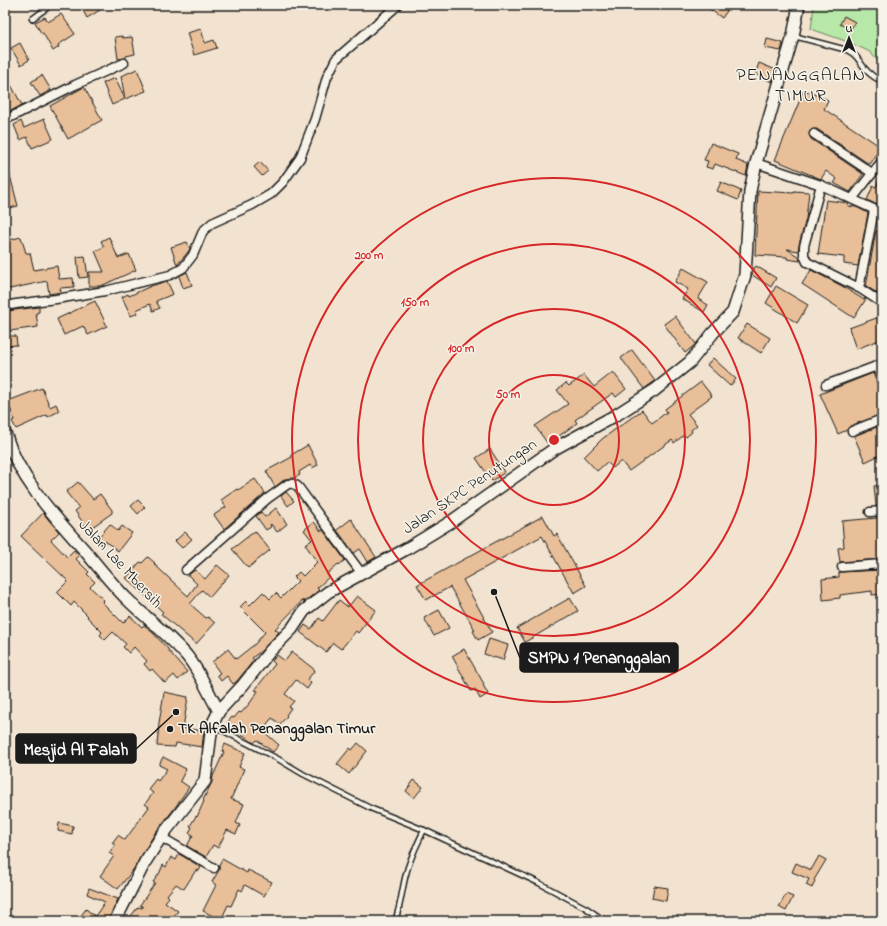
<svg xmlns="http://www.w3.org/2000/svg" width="887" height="926" viewBox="0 0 887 926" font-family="'Indie Flower',sans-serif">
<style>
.green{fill:#b7e8a7;stroke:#6a8262}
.building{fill:#e8bf98;stroke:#1c1c1c}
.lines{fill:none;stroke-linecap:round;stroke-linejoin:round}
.lane-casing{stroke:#1c1c1c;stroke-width:7}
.street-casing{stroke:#1c1c1c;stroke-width:11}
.secondary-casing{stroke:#1c1c1c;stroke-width:14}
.lane{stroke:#f7f3e8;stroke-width:4}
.street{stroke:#f7f3e8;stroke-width:8}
.secondary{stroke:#f7f3e8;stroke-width:11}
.ring{fill:none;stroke:#d62828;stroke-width:2}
.poi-dot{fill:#1c1c1c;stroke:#f7f3e8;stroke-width:1.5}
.labels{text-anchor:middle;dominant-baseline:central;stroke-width:3;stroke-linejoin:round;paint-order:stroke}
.street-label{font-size:16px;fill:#1c1c1c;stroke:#f7f3e8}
.poi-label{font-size:16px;font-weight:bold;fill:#1c1c1c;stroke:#f7f3e8;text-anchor:start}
.quarter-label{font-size:18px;letter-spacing:1px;fill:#1c1c1c;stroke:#f7f3e8}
.centre{fill:#d62828;stroke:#f7f3e8;stroke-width:2}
.ring-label{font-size:12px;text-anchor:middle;font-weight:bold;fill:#d62828;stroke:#f7f3e8;stroke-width:3;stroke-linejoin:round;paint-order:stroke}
.leader{fill:none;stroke:#1c1c1c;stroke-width:1.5}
.callout-dot{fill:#1c1c1c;stroke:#f7f3e8;stroke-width:1.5}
.callout{fill:#1c1c1c;stroke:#1c1c1c;stroke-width:1.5}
.callout-label{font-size:17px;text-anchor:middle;font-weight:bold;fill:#fff}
</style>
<rect width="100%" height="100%" fill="#f2e3d0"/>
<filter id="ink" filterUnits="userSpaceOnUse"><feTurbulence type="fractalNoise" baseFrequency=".025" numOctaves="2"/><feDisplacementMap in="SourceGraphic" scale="8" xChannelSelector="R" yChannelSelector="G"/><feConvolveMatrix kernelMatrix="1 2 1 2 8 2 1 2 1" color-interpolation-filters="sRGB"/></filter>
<g filter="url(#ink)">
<path class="green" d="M814 5H882V66L870 52 851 43 811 29Z"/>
<g class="building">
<path d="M80 5H97L100 10 87 18Z"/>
<path d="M704 5H725L729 8 722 18Z"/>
<path d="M61 14 75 34 58 45 59 47 53 51 43 33H41L35 22 45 17 48 22Z"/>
<path d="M844 16 855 22 850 30 840 24Z"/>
<path d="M201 29 205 43 214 40 217 48 194 55 187 33Z"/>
<path d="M122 36 123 38 132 37 135 54 126 56V58L118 59 115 37Z"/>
<path d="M767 39 783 43 781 51 765 48Z"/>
<path d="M20 43 29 60 21 65 11 48Z"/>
<path d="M759 63 776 70 772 82 755 74Z"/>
<path d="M137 69 146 91 125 99 121 76Z"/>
<path d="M42 75 51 90 40 96 31 82Z"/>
<path d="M115 78 125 99 112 105 103 83Z"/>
<path d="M11 85 22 105 5 114V88Z"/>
<path d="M84 87 102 120 68 139 50 106Z"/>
<path d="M804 90 828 100 824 109 881 147 869 164 817 129H814L810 131 809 134 811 139 863 174 850 192 834 183 837 179 826 171 821 179 775 160Z"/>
<path d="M44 119 53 139 32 148 27 137 20 140 14 125 21 121 24 128Z"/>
<path d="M711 143 738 154 736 160 748 165 746 176 715 164 713 169 706 167 708 161 704 160Z"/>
<path d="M260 162 268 171 262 176 254 167Z"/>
<path d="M5 168H8L18 206 5 209Z"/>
<path d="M882 173V207L867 200 873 186 876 187Z"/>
<path d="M721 182 741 191 738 200 717 191Z"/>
<path d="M758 191 794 193V191L809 192 806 219 799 245 798 251 787 249 799 257 800 261 787 259V257L755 255Z"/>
<path d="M826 200 848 203V206L856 207 868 213 858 266 844 264V257L818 254Z"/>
<path d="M876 231 882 232V293H877L866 286Z"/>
<path d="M21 237 26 253H30L34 270 57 266 59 279 73 278 74 287 60 288 61 292 49 294 47 281 5 290V241Z"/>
<path d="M109 237 118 258 129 254 136 270 101 286H89V272H104L95 251 104 247 101 241Z"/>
<path d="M187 242 190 249 188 252 177 265 171 247Z"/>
<path d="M85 256 88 277 79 278 77 257Z"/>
<path d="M756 266 776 278 771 287 752 275V271Z"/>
<path d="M683 268 708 282 698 299 708 305 704 312 682 299 688 289 675 282Z"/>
<path d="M811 270 842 286 864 300 865 298 866 299 854 318 802 284Z"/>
<path d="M187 272 192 285 183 288 179 276Z"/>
<path d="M167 281 173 294 156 301 160 308 153 311 150 304 136 310 138 313 131 316 122 297 128 294 129 296 151 286Z"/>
<path d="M776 286 808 305 797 323 766 303Z"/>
<path d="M95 301 107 326 88 335 83 326 64 335 57 319Z"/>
<path d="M39 307V312L36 313 38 327 10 331 7 311Z"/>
<path d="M675 316 696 344 685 353 664 324Z"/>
<path d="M882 316V339L856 349 849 328Z"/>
<path d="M747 324 770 338 761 353 738 338Z"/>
<path d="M5 336H16L17 345 5 346Z"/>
<path d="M632 350 655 381 644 389 621 358Z"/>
<path d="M713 358 736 379 730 386 707 365Z"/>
<path d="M613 372 626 389 616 397 613 393 575 420 577 423 548 444 535 426 568 404 557 390 566 383 569 386 584 375 594 387Z"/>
<path d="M873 373 882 396V414L850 426 847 430 838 434 820 394Z"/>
<path d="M701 382 712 396 688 414 697 425 691 430 692 432 686 437 684 435 674 443 672 440 629 471 621 461 613 468 607 462 597 471 584 457 602 439 642 410 652 423 667 412 665 409Z"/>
<path d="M42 388 50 407 56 404 59 411 48 417 47 415 16 429 12 421 14 420 8 401Z"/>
<path d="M882 425V454L865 462 854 436Z"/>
<path d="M308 445 318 465 312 468 310 465 299 472 300 475 294 478 285 479 275 487 266 471 292 457 291 455Z"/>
<path d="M490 449 505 472 492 481 476 458Z"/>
<path d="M255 479 265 493 224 529 214 515 226 507 221 500 237 489 238 490Z"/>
<path d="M78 482 93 499 100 494 112 510V513L88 530 75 511 79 508 66 492Z"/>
<path d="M882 485V506H876L874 486Z"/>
<path d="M286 492 294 501 288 506 281 496Z"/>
<path d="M138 500 145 507 138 514 131 506Z"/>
<path d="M276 508 287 524 277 532 271 524 270 525 271 527 266 530 256 516 261 512 265 517Z"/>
<path d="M43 513 59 532 51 540 67 557 74 550 79 556 76 559 89 572 87 574 95 582 90 587 104 600 102 602 123 623 130 616 142 627 144 625 153 633 168 649V650L187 672 178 680 174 675 165 683 152 669 150 671 144 664 147 661 134 647 129 653 123 647 126 644 113 632 105 640 100 635 102 632 87 617 88 616 74 602 71 606 57 592 68 581 21 536Z"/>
<path d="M543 516 554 536 557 534 586 586 574 593 542 536 463 580 492 632 478 640 473 631 475 630 450 587 426 600 417 585Z"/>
<path d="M876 517H882V559L840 562 838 548 844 547 842 521 877 518Z"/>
<path d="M351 519 376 557 368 562 360 549 354 553 337 530Z"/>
<path d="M314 522 321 531 323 530 345 560 339 565 338 564 327 574 329 577 317 588 319 590 304 602 303 600 275 629 279 632 261 651 252 658 254 660 237 681 233 684 227 676 221 681 217 675 220 673 212 662 228 649 236 659 255 644 265 632 240 607 246 601 250 605 263 592 270 599 276 593 281 598 298 581 294 577 299 572 303 576 317 562 305 544 312 540 304 530Z"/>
<path d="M110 524 118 531 122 526 132 533 118 551 105 541 102 545 96 540Z"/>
<path d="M255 531 270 550 248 568 232 549Z"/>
<path d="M185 532 192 539 182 548 175 541Z"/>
<path d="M148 557 155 563 154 564 188 596 197 584 188 575 195 570 205 579 217 565 229 575 210 597 202 590 190 604 206 618 208 617 215 623 196 644 161 614 163 612 126 578 140 562 142 563Z"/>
<path d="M882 570V584H880L881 594 872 595V591L840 595V598L823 600 822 579 839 577V573L840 572Z"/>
<path d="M357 596 376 610 358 633 356 631 341 649 333 643 326 652 300 632 305 625 311 629 319 618 323 621 339 600 348 607Z"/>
<path d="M570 598 578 611 525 642 517 628Z"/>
<path d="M439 610 449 628 434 636 424 618Z"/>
<path d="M489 639 508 645 503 660 484 654Z"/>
<path d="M464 649 484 684 483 685 488 694 480 699 475 689 471 691 452 656Z"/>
<path d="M292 652 315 670 307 680 311 683 307 689 296 680 285 694 294 701 289 707 291 708 286 715 287 716 280 724 272 718 262 730 279 745 273 752 257 740 254 743 251 741 227 723 232 717 234 718 239 712 241 713 250 703 258 691 255 690 275 664 272 661 277 655 285 661Z"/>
<path d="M164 692 188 697 183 728 204 731 202 747 176 743 175 747 157 746 159 723Z"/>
<path d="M358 743 367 751 349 774 337 764 350 748 352 750Z"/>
<path d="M225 744 245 753 239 767 244 769 231 799 244 804 236 823 240 825 236 834 227 830 218 848 213 845 206 857 187 846 193 835 189 833 192 827 190 826 196 816 197 817 204 801 203 800 212 782 213 776 224 752 222 751Z"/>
<path d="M163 757 186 769 180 781 189 787 174 809 155 833 133 870 118 889 100 876 114 856 109 853 115 845 112 843 118 835 125 840 149 807 145 804 153 793 148 789 156 779 158 781 167 769 159 765Z"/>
<path d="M414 780 423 787 414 798 406 791Z"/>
<path d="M59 823 73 826 72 834 58 831Z"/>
<path d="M179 854 201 867 199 871 196 870 184 889 176 884 167 895 169 897 165 902 178 911 170 921H127L138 907 142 908 143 907 140 905 155 883 153 882 159 874 163 865 166 867 171 857 176 860Z"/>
<path d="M819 856 826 860 814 880 815 881 812 888 806 885 809 879 792 872 796 863 811 870Z"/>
<path d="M222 859 247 873 248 870 272 882 264 896 245 885 242 891 239 889 231 906 228 905 221 920 203 911 216 885 212 882 219 870V865Z"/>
<path d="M654 886 668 888 666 901 652 898Z"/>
<path d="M89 888 118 899 108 921H77L86 909 95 916 105 902 87 894Z"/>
<path d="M786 894 793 897 786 911 779 907Z"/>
</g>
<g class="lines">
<g class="lane-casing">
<g id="lane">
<path d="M32 19 51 5"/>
<path d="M794 36 847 50C860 57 859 63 868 72 872 76 877 79 882 81"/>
<path d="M212 725 278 759 303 774 370 808 424 830 537 882 586 908 605 921"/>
<path d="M396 918C401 904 402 889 406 874 410 858 417 845 424 830"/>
</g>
</g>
<g class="street-casing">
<g id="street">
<path d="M5 120 75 85 124 63"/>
<path d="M814 134 872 173"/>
<path d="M756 163 821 185 882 213"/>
<path d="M821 185 804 246V255L807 262 859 288 882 303"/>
<path d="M852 199 882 161"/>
<path d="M859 288 874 210"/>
<path d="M5 306 16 304 56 299 105 291 170 275 183 268 193 255 203 231 212 223 252 205 271 194 283 182 300 158 315 119 327 77 336 59 398 5"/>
<path d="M876 366 882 379"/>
<path d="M826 385 882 364"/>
<path d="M852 431 882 419"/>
<path d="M870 512 882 511"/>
<path d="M842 567 882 564"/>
<path d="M186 570 267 499 288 484C293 483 296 484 299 488L362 574"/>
<path d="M161 837 214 868"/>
</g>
</g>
<g class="secondary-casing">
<g id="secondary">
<path d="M5 433C19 479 55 517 86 552 99 568 112 584 126 598 146 618 169 635 187 656 201 673 208 693 219 711"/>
<path d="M115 921 145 862 161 837 205 781 212 725 219 711 243 685 270 651 292 629 304 611 328 592 408 548 449 523 554 449 616 415 655 390 690 362 713 333 733 312 745 275 750 191 756 163 793 36 799 5"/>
</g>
</g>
<use href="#lane" class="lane"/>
<use href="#street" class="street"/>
<use href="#secondary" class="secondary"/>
</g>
</g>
<g class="ring">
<circle cx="554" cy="440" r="65"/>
<circle cx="554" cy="440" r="131"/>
<circle cx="554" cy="440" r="196"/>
<circle cx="554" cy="440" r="262"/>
</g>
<circle class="poi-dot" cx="170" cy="729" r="4"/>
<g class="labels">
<g class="street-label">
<text transform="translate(470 487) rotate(-34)">Jalan SKPC Penutungan</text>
<text transform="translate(120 564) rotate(47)">Jalan Lae Mbersih</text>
</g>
<g class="poi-label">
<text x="178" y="729">TK Alfalah Penanggalan Timur</text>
</g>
<g class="quarter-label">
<text x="801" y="76">PENANGGALAN<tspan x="801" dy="21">TIMUR</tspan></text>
</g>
</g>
<circle cx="554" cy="440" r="6" class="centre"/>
<g class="ring-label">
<text x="369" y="259">200 m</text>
<text x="415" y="306">150 m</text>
<text x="461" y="352">100 m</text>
<text x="508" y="398">50 m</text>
</g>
<path class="leader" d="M494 592L520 658M176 712L136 749"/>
<g class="callout-dot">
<circle cx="494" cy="592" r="4"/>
<circle cx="176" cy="712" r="4"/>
</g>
<g class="callout">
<rect x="520" y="643" width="158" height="29" rx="4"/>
<rect x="16" y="734" width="120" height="29" rx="4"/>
</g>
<g class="callout-label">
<text x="599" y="663">SMPN 1 Penanggalan</text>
<text x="76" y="755">Mesjid Al Falah</text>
</g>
<rect width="887" height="926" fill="none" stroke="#f7f3e8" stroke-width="20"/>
<rect x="10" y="10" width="867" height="906" fill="none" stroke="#1c1c1c" stroke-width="1.5" filter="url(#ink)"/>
<g transform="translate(849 38)" stroke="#f7f3e8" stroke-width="3" paint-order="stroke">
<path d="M0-3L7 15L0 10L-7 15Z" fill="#1c1c1c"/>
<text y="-6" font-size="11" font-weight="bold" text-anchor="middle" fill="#1c1c1c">U</text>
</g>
</svg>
